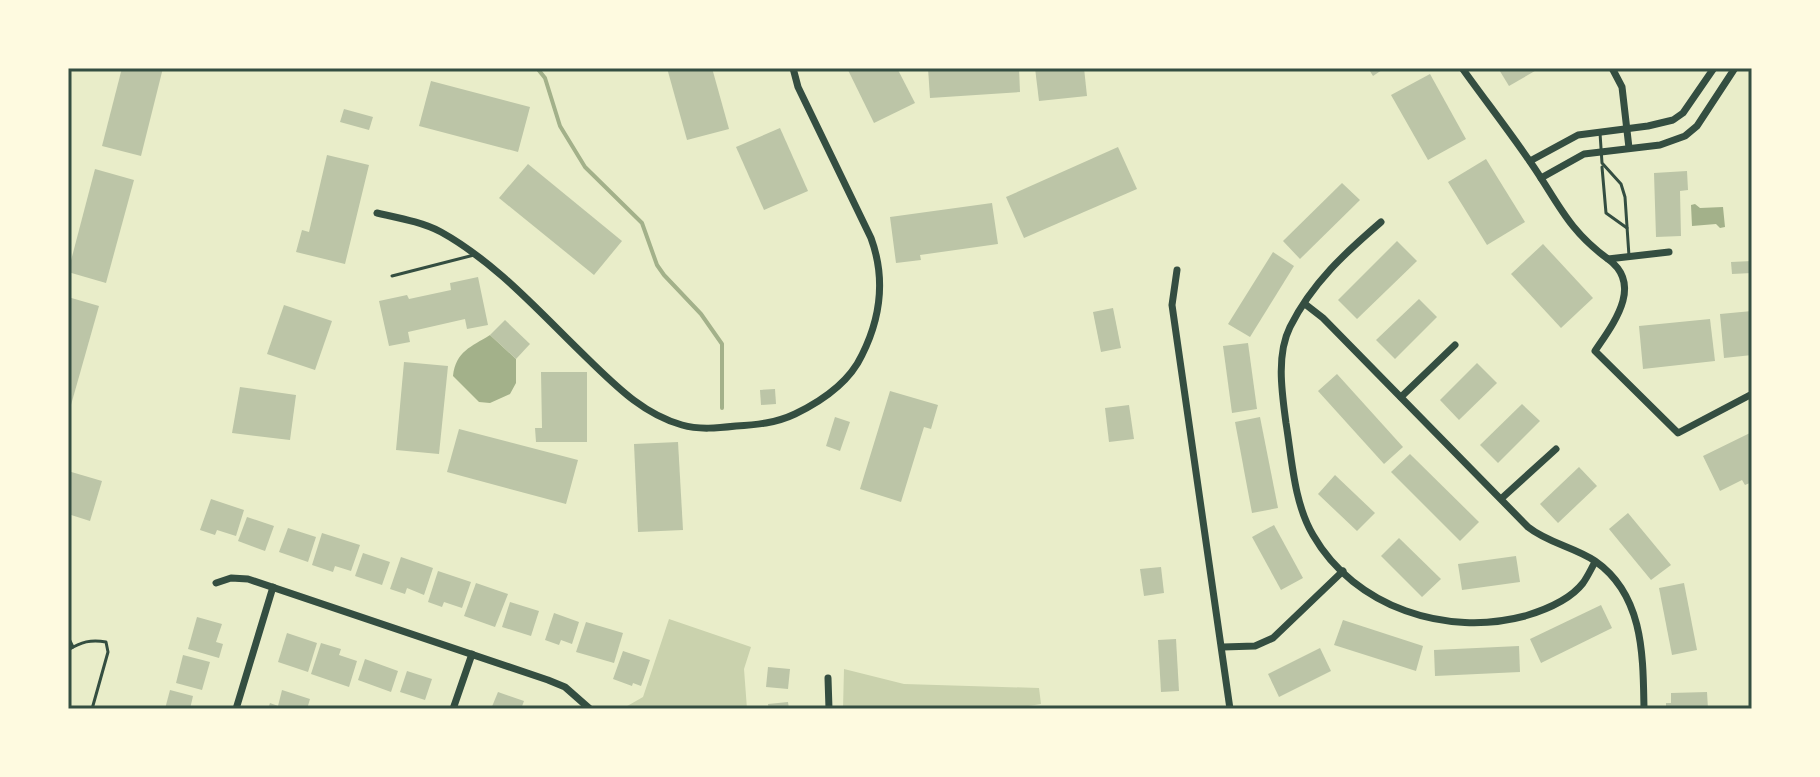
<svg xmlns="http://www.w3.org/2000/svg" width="1820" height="777" viewBox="0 0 1820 777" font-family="'Open Sans',sans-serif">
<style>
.green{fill:#cad2ad}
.water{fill:#a3b18a}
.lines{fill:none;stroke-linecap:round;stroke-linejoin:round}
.stream{stroke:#a3b18a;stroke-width:4}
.building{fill:#bcc5a7}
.service{stroke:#344e41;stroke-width:3}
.minor{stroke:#344e41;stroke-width:7}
.neatline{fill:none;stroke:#344e41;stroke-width:3}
</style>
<rect width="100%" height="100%" fill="#e9edc9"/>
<g class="green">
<path d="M669 619 751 647 744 669 747 709H622L643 697Z"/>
<path d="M844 669 904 684 1039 688 1041 704 1009 709H843Z"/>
</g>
<g class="water">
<path d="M1695 204 1700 208 1723 207 1725 227 1720 228 1716 224 1692 226 1691 205Z"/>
<path d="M490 335 516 359V383L510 394 490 403 479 402 453 376C456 351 471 347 490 335Z"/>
</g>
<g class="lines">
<path class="stream" d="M537 68 545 78 560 126 585 167 642 223 657 265 664 275 701 314 722 344V408"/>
</g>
<g class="building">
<path d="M122 68H163L141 156 102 146Z"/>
<path d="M667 68H712L729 129 687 140Z"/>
<path d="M847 68H897L915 103 874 123Z"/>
<path d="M928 68H1019L1020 92 930 98Z"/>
<path d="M1035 68H1084L1087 96 1039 101Z"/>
<path d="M1368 68H1385L1373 76Z"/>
<path d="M1498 68H1540L1509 86Z"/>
<path d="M1430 74 1466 139 1428 160 1391 95Z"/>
<path d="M431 81 530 107 518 152 419 126Z"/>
<path d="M344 109 373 117 369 130 340 122Z"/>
<path d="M780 128 808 191 764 210 736 147Z"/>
<path d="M1118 147 1137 189 1024 238 1006 197Z"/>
<path d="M327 155 369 165 345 264 296 252 302 230 309 232Z"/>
<path d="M1486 159 1525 222 1487 245 1448 182Z"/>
<path d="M528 164 622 241 594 275 499 198Z"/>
<path d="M95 169 134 180 106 283 68 272Z"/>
<path d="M1687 171 1688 190 1680 191 1681 236 1656 237 1654 173Z"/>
<path d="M1342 183 1360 200 1300 259 1283 241Z"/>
<path d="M992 203 998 244 920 255 921 260 896 263 890 217Z"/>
<path d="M1397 241 1417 261 1357 319 1338 300Z"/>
<path d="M1543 244 1593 298 1561 328 1511 274Z"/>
<path d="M1273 252 1294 266 1250 337 1228 324Z"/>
<path d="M1752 261V273L1732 274 1731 262Z"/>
<path d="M478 277 488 325 467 329 465 319 408 332 410 342 389 346 379 301 407 295 409 299 451 290 450 283Z"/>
<path d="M68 297 99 306 69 412H68Z"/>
<path d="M1419 299 1437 317 1395 359 1376 340Z"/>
<path d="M284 305 332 321 315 370 267 354Z"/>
<path d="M1113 308 1121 348 1101 352 1093 312Z"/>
<path d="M1752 311V355L1724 358 1720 314Z"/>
<path d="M1710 319 1715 361 1643 369 1639 326Z"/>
<path d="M505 320 530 344 516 359 490 335Z"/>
<path d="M1248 343 1257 409 1232 413 1223 346Z"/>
<path d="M404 362 448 366 439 454 396 450Z"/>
<path d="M1477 363 1497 383 1459 420 1440 400Z"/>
<path d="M541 372H587V442H536L535 428H542Z"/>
<path d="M1337 374 1403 447 1384 464 1318 391Z"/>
<path d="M240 387 296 395 290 440 232 433Z"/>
<path d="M775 389 776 404 761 405 760 390Z"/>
<path d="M890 391 938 405 931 429 924 427 901 502 860 489Z"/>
<path d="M1522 404 1540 421 1498 463 1480 445Z"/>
<path d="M1129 405 1134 439 1109 442 1105 408Z"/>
<path d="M835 417 850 422 840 451 826 446Z"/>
<path d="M1260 417 1278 508 1252 513 1235 422Z"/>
<path d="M459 429 578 460 566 504 447 472Z"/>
<path d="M1752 432V482L1745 485 1742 480 1720 491 1703 456Z"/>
<path d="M678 442 683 530 638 532 634 444Z"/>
<path d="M1410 454 1479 522 1460 541 1391 472Z"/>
<path d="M1579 467 1597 486 1558 523 1540 504Z"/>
<path d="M68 471 102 481 90 521 68 514Z"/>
<path d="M1335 475 1375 513 1357 531 1318 494Z"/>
<path d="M211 499 244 510 236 536 217 530 215 535 200 530Z"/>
<path d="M1628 513 1671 565 1651 580 1609 529Z"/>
<path d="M247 517 274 526 265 551 238 541Z"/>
<path d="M1274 525 1303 578 1281 590 1252 537Z"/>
<path d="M288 528 316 537 308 562 279 552Z"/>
<path d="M322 533 360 545 351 571 335 566 333 572 312 565Z"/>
<path d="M1399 538 1441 579 1422 597 1381 556Z"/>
<path d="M363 553 390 562 382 585 355 576Z"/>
<path d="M1516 556 1520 582 1462 590 1458 564Z"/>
<path d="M401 557 433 568 424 595 407 588 405 594 390 589Z"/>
<path d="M1161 567 1164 593 1144 596 1140 569Z"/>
<path d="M438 571 471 582 462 608 444 602 442 607 428 602Z"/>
<path d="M476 583 508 594 495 627 464 616Z"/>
<path d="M1684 583 1697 650 1672 655 1659 588Z"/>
<path d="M510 602 539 611 531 636 502 627Z"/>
<path d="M1601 605 1612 628 1541 663 1530 639Z"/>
<path d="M554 613 579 622 572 644 561 640 559 645 545 640Z"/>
<path d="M197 617 222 624 216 642 223 644 219 658 188 649Z"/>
<path d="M1343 620 1423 646 1416 671 1334 645Z"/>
<path d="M586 622 623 633 614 663 576 652Z"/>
<path d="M287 633 317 643 308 672 278 662Z"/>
<path d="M1176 639 1179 691 1161 692 1158 640Z"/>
<path d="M321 643 341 649 339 655 357 661 349 687 311 674Z"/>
<path d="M1519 646 1520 672 1435 676 1434 650Z"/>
<path d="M1320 648 1331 671 1279 697 1268 674Z"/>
<path d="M623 651 650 660 641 686 633 683 632 686 613 679Z"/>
<path d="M183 655 210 662 202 690 176 683Z"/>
<path d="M365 659 398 671 391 692 358 680Z"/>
<path d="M768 667 790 669 788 689 766 687Z"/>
<path d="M407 671 432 679 425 700 400 692Z"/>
<path d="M170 690 193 696 190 709H165Z"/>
<path d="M282 690 310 699 307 709H268L270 703 278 706Z"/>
<path d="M498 692 524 701 521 709H491Z"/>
<path d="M1707 692 1708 709H1666V703H1671V693Z"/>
<path d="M788 702 789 709H769L768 704Z"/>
</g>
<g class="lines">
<g class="service">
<path d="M1600 133 1602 163 1621 184 1625 197 1629 256"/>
<path d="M1602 167 1606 213 1627 228"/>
<path d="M392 276 474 255"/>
<path d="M68 637 73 647"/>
<path d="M68 650C81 642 91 639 106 642L108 652 92 709"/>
</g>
<g class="minor">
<path d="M1462 68C1485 100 1509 131 1531 163 1558 202 1567 229 1608 259L1669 252"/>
<path d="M1612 68 1622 87 1629 148"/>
<path d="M1530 161 1578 135 1648 126 1673 120 1683 113 1714 68"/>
<path d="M1541 178 1584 154 1660 145 1685 136 1697 126 1735 68"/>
<path d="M377 213C399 218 422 222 441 232 497 263 543 316 588 359 616 386 643 414 682 425 699 430 718 428 736 426 756 425 776 423 795 414 822 401 849 383 862 355 881 317 886 279 871 238L798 87 793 68"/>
<path d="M1381 222C1345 253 1312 283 1290 327 1276 355 1282 393 1286 423 1292 460 1294 503 1313 535 1355 608 1447 637 1525 616 1545 610 1570 600 1583 583 1588 576 1591 569 1595 562"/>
<path d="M1608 259C1644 285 1613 324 1595 351L1678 433 1752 394"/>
<path d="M1177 270 1172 305 1230 709"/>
<path d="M1305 304 1323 318 1528 527C1548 543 1574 547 1595 561 1644 595 1643 656 1644 709"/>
<path d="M1401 397 1455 345"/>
<path d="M1502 498 1556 449"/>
<path d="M216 583 231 578 248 579 548 680 565 687 590 709"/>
<path d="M1223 647 1255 646 1273 638 1343 571"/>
<path d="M828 678 829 709"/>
<path d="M236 709 273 587"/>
<path d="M453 709 472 654"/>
</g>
</g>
<rect width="1820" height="777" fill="none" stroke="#fefae0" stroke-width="140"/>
<rect x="70" y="70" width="1680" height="637" class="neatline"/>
</svg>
